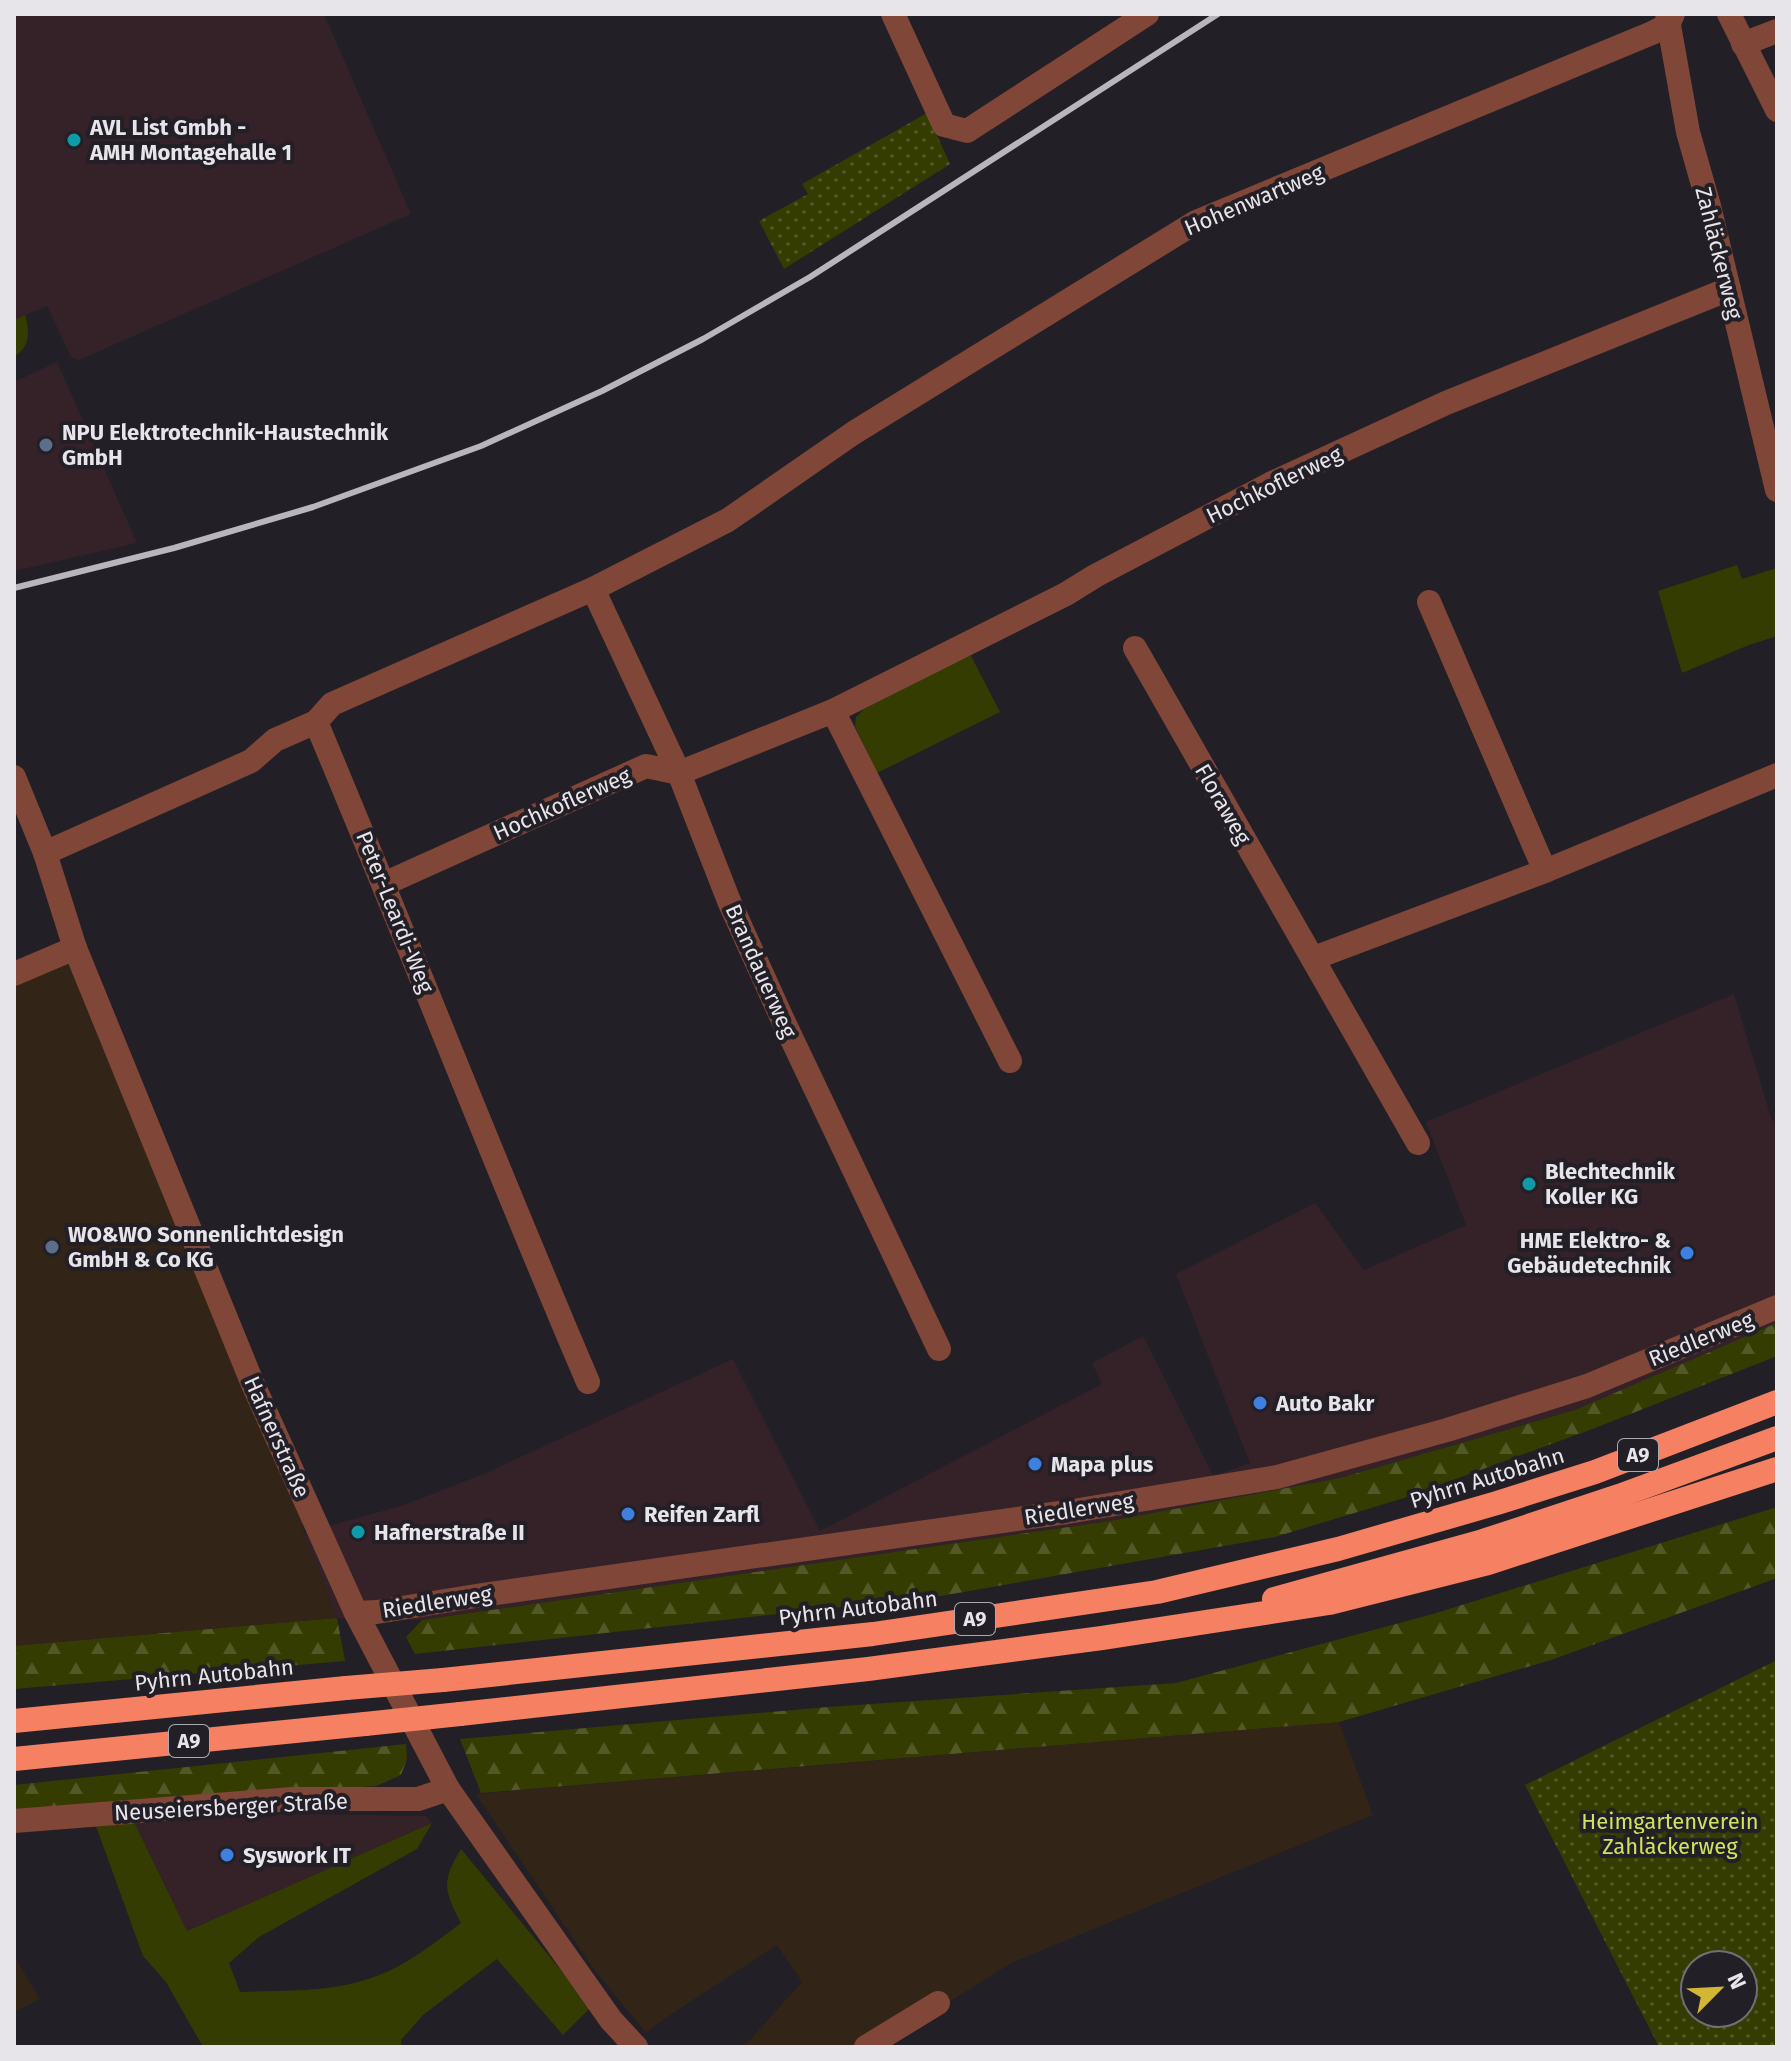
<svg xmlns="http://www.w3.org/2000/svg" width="1791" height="2061" viewBox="0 0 1791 2061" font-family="'Fira Sans',sans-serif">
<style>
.commercial{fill:#342228}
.industrial{fill:#322517}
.grass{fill:#353c01}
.forest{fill:url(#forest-firs)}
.park{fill:url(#park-dots);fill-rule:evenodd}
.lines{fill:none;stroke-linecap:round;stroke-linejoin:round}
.minor{stroke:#804637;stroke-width:24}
.highway{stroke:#f58062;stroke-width:24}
.rail{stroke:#b8b5bb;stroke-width:6}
.highway-bridge{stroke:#f58062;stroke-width:24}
.culture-dot{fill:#0f9aa8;stroke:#231f27;stroke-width:3}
.service-dot{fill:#5c6f8a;stroke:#231f27;stroke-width:3}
.shop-dot{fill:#3f7fe0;stroke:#231f27;stroke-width:3}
.labels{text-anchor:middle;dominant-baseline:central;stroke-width:8;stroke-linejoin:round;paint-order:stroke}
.shield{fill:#231f27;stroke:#acaab0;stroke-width:2}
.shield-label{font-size:20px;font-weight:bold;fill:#e7e5ea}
.poi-label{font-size:22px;font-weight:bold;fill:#e7e5ea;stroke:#231f27;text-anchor:start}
.street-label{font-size:22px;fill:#e7e5ea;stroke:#231f27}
.park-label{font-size:22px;fill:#d1e25d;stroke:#231f27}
</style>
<defs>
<pattern id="forest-firs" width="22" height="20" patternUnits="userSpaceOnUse" patternTransform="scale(2)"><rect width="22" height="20" fill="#353c01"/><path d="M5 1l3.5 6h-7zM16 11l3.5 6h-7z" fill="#525826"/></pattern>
<pattern id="park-dots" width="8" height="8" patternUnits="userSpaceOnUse" patternTransform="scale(2)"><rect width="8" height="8" fill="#353c01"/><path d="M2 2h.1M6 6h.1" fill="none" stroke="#525826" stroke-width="1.8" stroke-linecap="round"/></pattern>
</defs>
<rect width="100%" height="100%" fill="#231f27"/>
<g class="commercial">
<path d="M14 14H324L411 214 79 360 71 357 47 306 14 320Z"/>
<path d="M57 362 137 543 14 571V382Z"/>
<path d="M1734 994 1772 1121 1777 1120V1323L1754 1334 1575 1410 1340 1478 1110 1521 422 1620 337 1618 304 1533 404 1505 486 1473 733 1359 820 1531 1102 1384 1092 1363 1143 1336 1213 1476 1250 1463 1176 1274 1315 1203 1364 1270 1466 1225 1426 1122Z"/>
<path d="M296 1814 426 1816 432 1823 187 1931 134 1822 207 1815Z"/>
</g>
<g class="industrial">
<path d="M75 948 296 1481 304 1533 337 1618 14 1646V974Z"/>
<path d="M1339 1722 1373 1815 1013 1962 877 2047H739L750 2040 802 1982 777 1945 658 2023 646 2033 593 1968 476 1794Z"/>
<path d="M14 1956 40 1999 14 2012Z"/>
</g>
<g class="grass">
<path d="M25 315C30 332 30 347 14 357V320Z"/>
<path d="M1737 565 1742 579 1777 568V636L1749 645 1682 673 1658 591Z"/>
<path d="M970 654 1000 712 877 773 855 726 856 717 864 709Z"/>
<path d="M134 1822 187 1931 432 1823 417 1849 259 1937 229 1963 240 1992C282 1990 330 1993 371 1978 405 1967 433 1944 461 1923 443 1889 442 1881 461 1849L591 2007 563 2035 497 1959 423 2015 401 2040V2047H203L166 1982 143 1956 96 1826Z"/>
</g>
<g class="forest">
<path d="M1777 1323V1356L1595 1428 1404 1498 1275 1537 941 1596 415 1654 406 1637 422 1620 1110 1521 1340 1478 1575 1410Z"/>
<path d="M1777 1507V1578L1551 1660 1339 1722 481 1793 460 1739 828 1707 1176 1683 1433 1614Z"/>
<path d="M337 1618 345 1661 14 1689V1646Z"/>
<path d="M406 1744 407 1759 401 1775 376 1786 14 1810V1785Z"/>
</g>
<g class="park">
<path d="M927 113 950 164 784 269 759 221 808 194 802 184Z"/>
<path d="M1777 1660V2047H1659L1525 1785ZM1695 1965H1743V2013H1695Z"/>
</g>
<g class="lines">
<g class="minor">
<path d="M893 14 944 125 967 131 1147 14"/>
<path d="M1667 14 1688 132 1709 206 1777 490"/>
<path d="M1729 14 1777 110"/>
<path d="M1743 44 1777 31"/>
<path d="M855 432 1196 222 1652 33 1668 25 1673 14"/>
<path d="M852 434 728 520 593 589 679 773 729 901 780 1014 939 1349"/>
<path d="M1135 648 1418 1143"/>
<path d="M833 711 1010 1061"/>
<path d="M316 722 332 704 593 589"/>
<path d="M14 777 45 853 75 948 252 1382 356 1613 448 1789 611 2020 636 2047"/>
<path d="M45 853 251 761 275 740 316 722C408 941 494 1163 588 1382"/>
<path d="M1545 871 1777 775"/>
<path d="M384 884 646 766 679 773 833 711 1066 594 1095 576 1270 484 1446 403 1729 289"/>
<path d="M1314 958 1545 871 1429 602"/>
<path d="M14 974 75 948"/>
<path d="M356 1613 377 1612 482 1595 1067 1512 1277 1477 1447 1430 1587 1386 1777 1307"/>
<path d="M14 1821 292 1799H418L448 1789"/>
<path d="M866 2047 938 2003"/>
</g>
<g class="highway">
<path d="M1274 1599 1483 1541 1619 1496 1777 1438"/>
<path d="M443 1680 873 1634 1157 1592 1338 1549 1497 1503 1595 1472 1777 1402"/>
<path d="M460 1714 868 1669 1102 1638 1329 1603 1488 1563 1777 1469"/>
<path d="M14 1721 346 1688"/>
<path d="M14 1759 365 1724"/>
</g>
<path class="rail" d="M14 588 174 548 313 507 481 446 602 391 703 339 810 277 1218 14"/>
<g class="highway-bridge">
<path d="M346 1688 443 1680"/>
<path d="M365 1724 460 1714"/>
</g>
</g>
<g class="culture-dot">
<circle cx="74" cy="140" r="8"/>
<circle cx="1529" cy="1184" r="8"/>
<circle cx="358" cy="1532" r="8"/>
</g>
<g class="service-dot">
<circle cx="46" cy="445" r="8"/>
<circle cx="52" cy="1247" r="8"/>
</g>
<g class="shop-dot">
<circle cx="1687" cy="1253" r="8"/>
<circle cx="1260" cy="1403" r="8"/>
<circle cx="1035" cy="1464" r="8"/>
<circle cx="628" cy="1514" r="8"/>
<circle cx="227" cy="1855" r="8"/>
</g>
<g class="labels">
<g class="shield">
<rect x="1618" y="1439" width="40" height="32" rx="6"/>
<rect x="955" y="1603" width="40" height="32" rx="6"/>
<rect x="169" y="1725" width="40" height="32" rx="6"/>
</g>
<g class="shield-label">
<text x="1638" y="1455">A9</text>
<text x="975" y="1619">A9</text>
<text x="189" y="1741">A9</text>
</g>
<g class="poi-label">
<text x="90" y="127">AVL List Gmbh -<tspan x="90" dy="25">AMH Montagehalle 1</tspan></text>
<text x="62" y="432">NPU Elektrotechnik-Haustechnik<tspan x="62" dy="25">GmbH</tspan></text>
<text x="1545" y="1171">Blechtechnik<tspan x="1545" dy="25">Koller KG</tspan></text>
<text x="68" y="1234">WO&amp;WO Sonnenlichtdesign<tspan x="68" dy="25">GmbH &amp; Co KG</tspan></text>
<text x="1671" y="1240" text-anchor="end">HME Elektro- &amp;<tspan x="1671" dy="25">Gebäudetechnik</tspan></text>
<text x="1276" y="1403">Auto Bakr</text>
<text x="1051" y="1464">Mapa plus</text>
<text x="644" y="1514">Reifen Zarfl</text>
<text x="374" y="1532">Hafnerstraße II</text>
<text x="243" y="1855">Syswork IT</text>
</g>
<g class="street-label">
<text transform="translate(1254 200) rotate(-23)">Hohenwartweg</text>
<text transform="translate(1719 253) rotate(76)">Zahläckerweg</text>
<text transform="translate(1274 485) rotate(-26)">Hochkoflerweg</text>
<text transform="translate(562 804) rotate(-24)">Hochkoflerweg</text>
<text transform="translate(1223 804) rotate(60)">Floraweg</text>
<text transform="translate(395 912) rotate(68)">Peter-Leardi-Weg</text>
<text transform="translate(761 971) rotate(66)">Brandauerweg</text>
<text transform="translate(1701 1339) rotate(-22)">Riedlerweg</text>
<text transform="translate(277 1437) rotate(66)">Hafnerstraße</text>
<text transform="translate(1487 1478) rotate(-17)">Pyhrn Autobahn</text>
<text transform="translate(1079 1509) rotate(-9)">Riedlerweg</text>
<text transform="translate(437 1602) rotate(-9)">Riedlerweg</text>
<text transform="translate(858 1608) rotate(-7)">Pyhrn Autobahn</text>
<text transform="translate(214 1675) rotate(-6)">Pyhrn Autobahn</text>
<text transform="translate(231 1807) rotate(-3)">Neuseiersberger Straße</text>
</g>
<g class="park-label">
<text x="1670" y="1821">Heimgartenverein<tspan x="1670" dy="25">Zahläckerweg</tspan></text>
</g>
</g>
<rect width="1791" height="2061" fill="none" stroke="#e7e5ea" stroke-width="32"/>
<g transform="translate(1719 1989) rotate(66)"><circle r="38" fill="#231f27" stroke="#716e75" stroke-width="2"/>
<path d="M0-6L14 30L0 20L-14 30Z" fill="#d2b736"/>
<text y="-12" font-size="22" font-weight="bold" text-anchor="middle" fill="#e7e5ea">N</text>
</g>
</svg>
